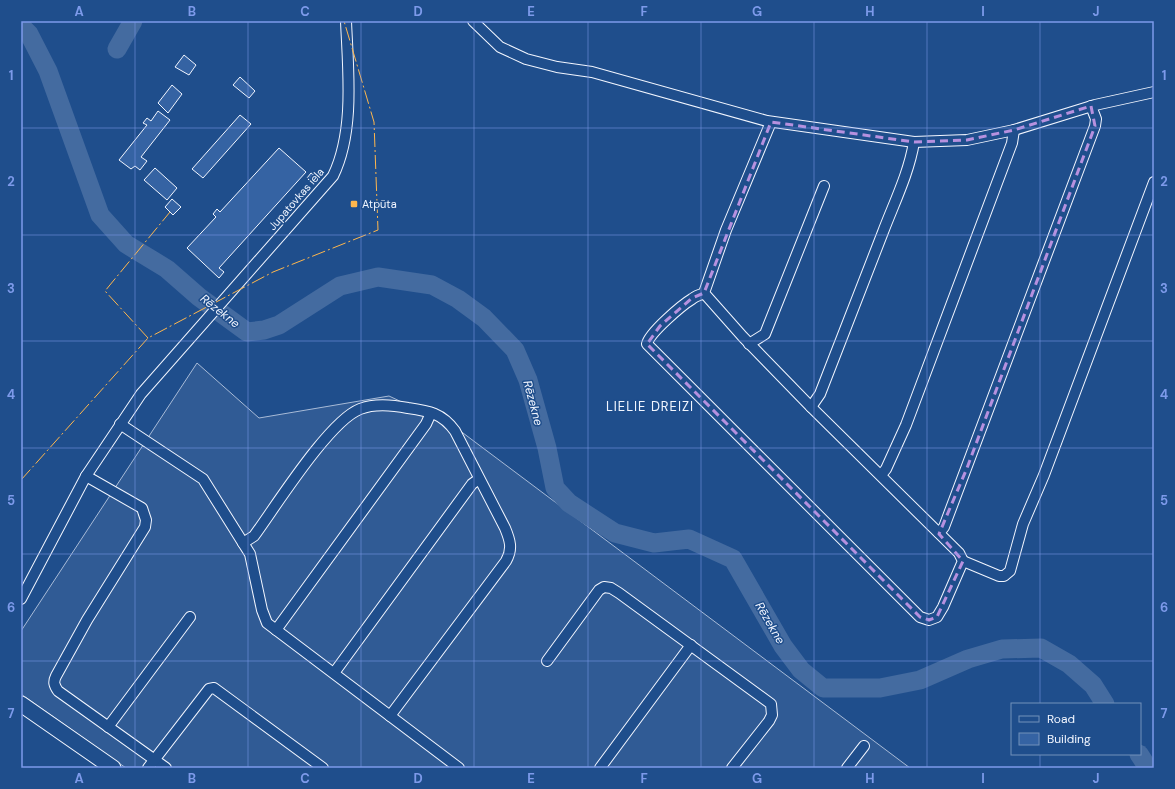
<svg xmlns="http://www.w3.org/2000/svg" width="1175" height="789" viewBox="0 0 1175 789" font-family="'DM Sans',sans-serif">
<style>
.built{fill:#305b95;stroke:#a8bbd7}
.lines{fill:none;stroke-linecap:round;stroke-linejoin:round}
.river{stroke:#446ba0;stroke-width:19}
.building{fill:#3563a3;stroke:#f2f6ff}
.street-casing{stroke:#f2f6ff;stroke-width:12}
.primary-casing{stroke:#f2f6ff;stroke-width:17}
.street{stroke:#1f4e8c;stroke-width:10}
.primary{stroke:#1f4e8c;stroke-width:15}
.power{stroke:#ffb74d;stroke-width:1;stroke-dasharray:14 3 2 3;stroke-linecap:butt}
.marked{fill:none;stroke:#b691df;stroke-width:3;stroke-dasharray:8 5;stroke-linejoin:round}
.grid{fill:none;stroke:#7d9aea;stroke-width:1;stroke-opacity:0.55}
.poi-dot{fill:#ffb74d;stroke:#1f4e8c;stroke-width:1.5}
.labels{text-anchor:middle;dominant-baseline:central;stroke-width:3;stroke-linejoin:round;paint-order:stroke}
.street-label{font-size:11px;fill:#f2f6ff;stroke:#1f4e8c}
.poi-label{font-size:11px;fill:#f2f6ff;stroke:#1f4e8c;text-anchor:start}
.water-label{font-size:12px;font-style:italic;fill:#f2f6ff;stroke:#1f4e8c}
.quarter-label{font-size:13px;letter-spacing:1px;fill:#f2f6ff;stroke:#1f4e8c}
.neatline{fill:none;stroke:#7d9aea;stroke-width:1.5}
.grid-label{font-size:13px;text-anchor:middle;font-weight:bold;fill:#7d9aea}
</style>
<rect width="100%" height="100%" fill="#1f4e8c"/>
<path class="built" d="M197 363 259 418 389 396 455 427 910 768H126L21 694V631Z"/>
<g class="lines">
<g class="river">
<path d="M21 26 29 34 48 71 100 215 126 244 167 269 199 297 247 332 264 330 279 325 340 286 378 277 432 285 458 299 484 318 515 350 528 380 547 448 555 488 569 503 615 533 654 543 689 539 733 559 783 646 801 670 823 688H880L920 680 968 659 1002 649 1041 648 1069 664 1093 685 1105 704"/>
<path d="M117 49 133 21"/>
<path d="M1139 754 1148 768"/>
</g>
</g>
<g class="building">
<path d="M184 55 196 65 189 75 175 67Z"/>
<path d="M240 77 255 91 249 98 233 85Z"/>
<path d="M172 85 182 94 168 113 158 103Z"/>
<path d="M158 111 170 120 141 157 147 161 140 170 135 166 131 169 119 160 147 125 143 123 147 118 151 121Z"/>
<path d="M240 115 251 124 203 178 192 169Z"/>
<path d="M279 148 306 172 219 268 224 272 219 278 187 248 216 217 213 214 217 209 220 212Z"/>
<path d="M155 168 177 188 167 200 144 180Z"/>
<path d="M311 173 317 177 312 183 307 178Z"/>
<path d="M172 199 181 207 173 215 165 207Z"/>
</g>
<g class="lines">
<g class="street-casing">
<g id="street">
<path d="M473 21 500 47 526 59 557 67 592 72 767 121 914 142 967 140 1014 130 1095 105 1154 92"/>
<path d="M704 293C700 295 695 296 692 299 682 305 649 333 647 344L920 617 929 620 937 617 943 607 963 561 959 553 811 407 743 337 704 293 726 230 771 122"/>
<path d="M749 344 765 334 824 186"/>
<path d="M811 407 820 394C841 340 862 286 883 232 894 203 909 173 914 142"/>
<path d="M120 424 203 479 250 554 262 610 267 623 459 768"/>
<path d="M881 475 886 469 906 425 1012 143 1014 130"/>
<path d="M86 476 142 508 146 520 145 527 87 620 56 676C53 682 54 685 58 691L166 768"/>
<path d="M939 533 944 527 1095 126 1096 119 1091 106"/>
<path d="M243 543 254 536C276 506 329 421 360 409 375 403 393 405 408 408 429 411 442 413 455 431L505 528C510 540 513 549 506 561L390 716"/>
<path d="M963 561 999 576H1004L1010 571 1023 524 1044 475 1154 182"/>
<path d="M21 599 86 476 141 394 333 176C355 131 348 70 346 21"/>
<path d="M276 630 426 424 431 413"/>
<path d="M547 661 599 590 604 587 611 588 619 593 771 704 772 715 769 721 732 768"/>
<path d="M334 673 472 484 479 479"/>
<path d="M108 727 190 617"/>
<path d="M148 768 209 689 214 688 323 768"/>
<path d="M600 768 691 645"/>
<path d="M847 768 864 746"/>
</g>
</g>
<g class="primary-casing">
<path id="primary" d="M21 704 113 768"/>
</g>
<use href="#street" class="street"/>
<use href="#primary" class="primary"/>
<g class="power">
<path d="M148 338 105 291 170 212"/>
<path d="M21 480 148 338 273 272 378 230 374 122 344 21"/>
</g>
</g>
<path class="marked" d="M1091 106 1095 126 967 468 939 534 963 561 937 617 929 620 920 617 647 344 660 326 692 298 704 293 771 122 914 142 967 140 1014 130Z"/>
<path class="grid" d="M135 21V768M248 21V768M361 21V768M474 21V768M588 21V768M701 21V768M814 21V768M927 21V768M1040 21V704M21 128H1154M21 235H1154M21 341H1154M21 448H1154M21 554H1154M21 661H1154M1040 754V768"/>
<rect class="poi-dot" x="350" y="200" width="8" height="8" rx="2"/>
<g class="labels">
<g class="street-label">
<text transform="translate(296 199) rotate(-49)">Jupatovkas iela</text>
</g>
<g class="poi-label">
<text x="362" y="204">Atpūta</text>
</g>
<g class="water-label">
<text transform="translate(220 311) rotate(38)">Rēzekne</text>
<text transform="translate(533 403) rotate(75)">Rēzekne</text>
<text transform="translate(770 623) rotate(60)">Rēzekne</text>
</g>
<g class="quarter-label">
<text x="650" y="406">LIELIE DREIZI</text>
</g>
</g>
<rect width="1175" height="789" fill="none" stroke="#1f4e8c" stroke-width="44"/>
<rect x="1011" y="703" width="130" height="52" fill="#1f4e8c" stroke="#7391ba"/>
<rect x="1019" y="716" width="20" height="6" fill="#1f4e8c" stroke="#7391ba"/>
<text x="1047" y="723" font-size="12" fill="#f2f6ff">Road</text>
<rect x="1019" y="733" width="20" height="12" fill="#3563a3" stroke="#7391ba"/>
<text x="1047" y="743" font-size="12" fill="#f2f6ff">Building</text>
<rect x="22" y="22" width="1131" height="745" class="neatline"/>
<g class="grid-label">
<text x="79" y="16">A</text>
<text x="192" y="16">B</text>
<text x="305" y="16">C</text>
<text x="418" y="16">D</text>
<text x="531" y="16">E</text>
<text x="644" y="16">F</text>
<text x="757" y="16">G</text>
<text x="870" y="16">H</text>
<text x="983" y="16">I</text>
<text x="1096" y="16">J</text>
<text x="11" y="80">1</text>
<text x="1164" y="80">1</text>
<text x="11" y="186">2</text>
<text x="1164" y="186">2</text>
<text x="11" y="293">3</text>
<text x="1164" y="293">3</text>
<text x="11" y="399">4</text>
<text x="1164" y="399">4</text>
<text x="11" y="505">5</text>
<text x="1164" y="505">5</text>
<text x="11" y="612">6</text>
<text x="1164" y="612">6</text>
<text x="11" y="718">7</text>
<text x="1164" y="718">7</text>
<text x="79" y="783">A</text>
<text x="192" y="783">B</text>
<text x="305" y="783">C</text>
<text x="418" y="783">D</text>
<text x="531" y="783">E</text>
<text x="644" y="783">F</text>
<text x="757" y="783">G</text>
<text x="870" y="783">H</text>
<text x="983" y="783">I</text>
<text x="1096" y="783">J</text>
</g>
</svg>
